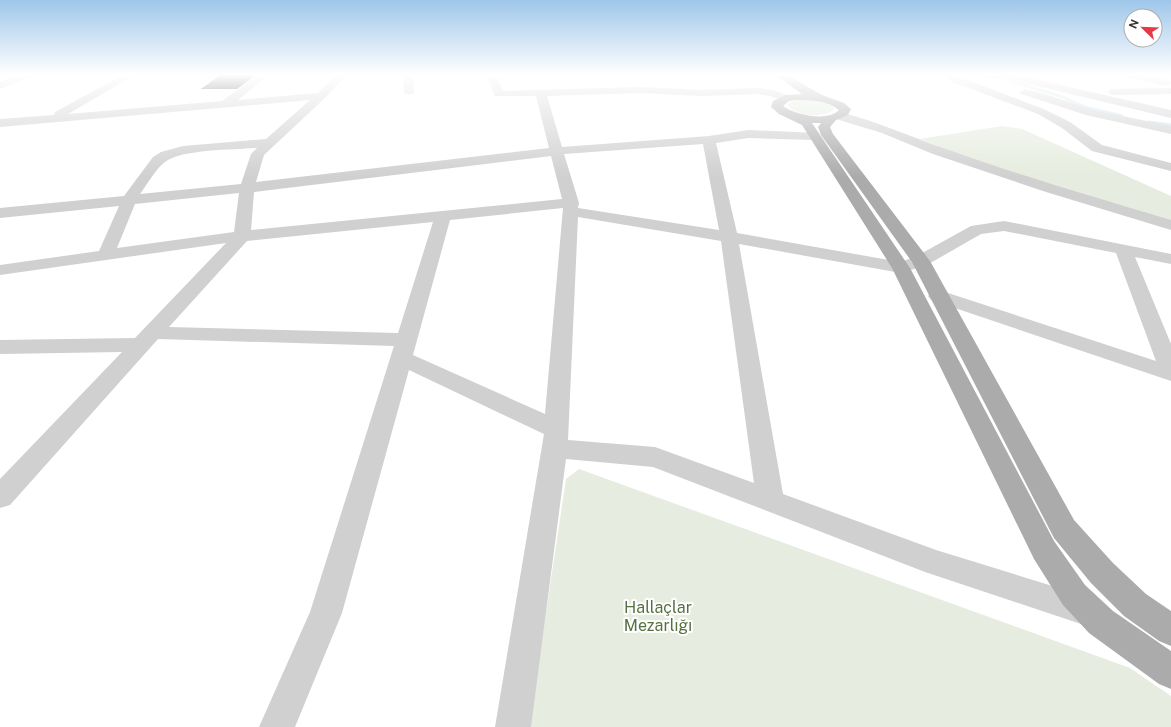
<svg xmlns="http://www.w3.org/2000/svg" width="1171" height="727" viewBox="0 0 1171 727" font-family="'Public Sans',sans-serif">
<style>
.green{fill:#e6ecdf}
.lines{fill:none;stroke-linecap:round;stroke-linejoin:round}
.stream{stroke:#cfe2ee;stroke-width:3}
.building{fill:#1a1a1a}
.minor{fill:#d0d0d0;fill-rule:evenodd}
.major{fill:#ababab;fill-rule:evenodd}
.labels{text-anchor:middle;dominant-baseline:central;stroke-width:4;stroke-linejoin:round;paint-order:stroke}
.near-park-label{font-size:16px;fill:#56703f;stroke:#fff}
</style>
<rect width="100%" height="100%" fill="#fff"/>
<g class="green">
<path d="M796 100C808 99 823 99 833 107L834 109C825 119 796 116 788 106V104Z"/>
<path d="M1002 126 1022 129 1171 196V222L967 158 920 139Z"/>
<path d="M579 469 1130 668 1171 696V727H529L566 479Z"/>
</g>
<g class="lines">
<g class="stream">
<path d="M979 75 1003 79 1060 96 1085 107 1122 116"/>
<path d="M1149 122 1171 125"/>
</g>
</g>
<path class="building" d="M220 75H256L237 89H201Z"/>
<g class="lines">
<g class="minor">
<path d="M18 75H31L30 77 0 89V82Z"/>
<path d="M123 75H135L68 114 222 101 258 75H269L238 100 318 93 336 75H347L325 98 264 155 256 182 549 148 536 96H495L486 75H496L503 91 641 87 701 90 758 88 772 90 790 96 792 98 786 101 770 96 758 94 701 96 641 93 547 96 562 147 709 136 748 130 818 133 820 136 818 139 814 140 748 138 716 143 737 233 900 262 915 257 971 226 1004 221 1171 254V264L1135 257 1171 344V381L931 300 928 296 931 292 938 290 945 292 1156 361 1116 253 1004 231 981 234 927 265 901 273 739 244 783 494 936 550 1101 601 1106 612 1101 623 1090 627 925 572 653 467 566 459 531 727H495L544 434 409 370 342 613 295 727H259L310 612 394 346 158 339 10 505 0 508V479L122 352 0 354V340L135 338 226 243 0 275V265L99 251 119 206 0 218V208L124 196 153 157 161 152 183 146 266 139 310 100 0 127V119L54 115 55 112ZM703 144 719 230 578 208 579 203 564 154ZM257 148 251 154 241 184 140 194C147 185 156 168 165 162 182 149 234 150 257 148ZM551 156 562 199 251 230 254 192ZM239 193 234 232 117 248 135 204ZM563 208 545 414 413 355 450 220ZM578 217 721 241 754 483 655 447 568 440ZM433 222 398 333 169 327 247 241Z"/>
<path d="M403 75H413L414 92 413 94H405L404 92Z"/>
<path d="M942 75H954L1046 110 1070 122 1102 145 1171 163V171L1092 151 1062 128 1038 114 952 82Z"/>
<path d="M998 75H1016L1171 110V118L1003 78Z"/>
<path d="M1127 75H1145L1170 81 1171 83 1166 86 1128 77Z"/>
<path d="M1171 88V94L1112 95 1107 92 1112 89Z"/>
<path d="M1025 89 1048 95 1093 110 1171 126V134L1086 115 1021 94 1020 92Z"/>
<path d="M840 112C876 121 909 136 943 148 1018 175 1095 197 1171 220V230L1046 192 933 154 882 133 836 119 834 116 836 113Z"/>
</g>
<path class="major" d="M775 75H787L822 95 844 103 851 109 848 115 836 120 830 127 833 134 930 261 1074 520 1113 563 1146 594 1171 611V646L1159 641 1124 616 1091 583 1054 538 912 262 821 135 818 127 821 123H812L910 268 1054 541 1085 585 1113 611 1171 651V689L1159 684 1089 633 1063 605 1034 559 892 268 802 125 779 114 771 107 773 101 786 95 802 94ZM795 100C810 100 827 100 839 110 828 122 795 115 783 106L789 101Z"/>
</g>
<linearGradient id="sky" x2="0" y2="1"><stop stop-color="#9ec6ea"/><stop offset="0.42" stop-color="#fff"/><stop offset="1" stop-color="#fff" stop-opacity="0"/></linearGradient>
<rect width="1171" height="177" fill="url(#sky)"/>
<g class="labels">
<g class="near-park-label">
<text x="658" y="607">Hallaçlar<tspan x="658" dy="18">Mezarlığı</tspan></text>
</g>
</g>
<g transform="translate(1143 28) rotate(293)"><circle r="19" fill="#ffffff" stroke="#adadad"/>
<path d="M0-3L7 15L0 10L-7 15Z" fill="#e63946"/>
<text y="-6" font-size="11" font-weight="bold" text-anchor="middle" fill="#333333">N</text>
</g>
</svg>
